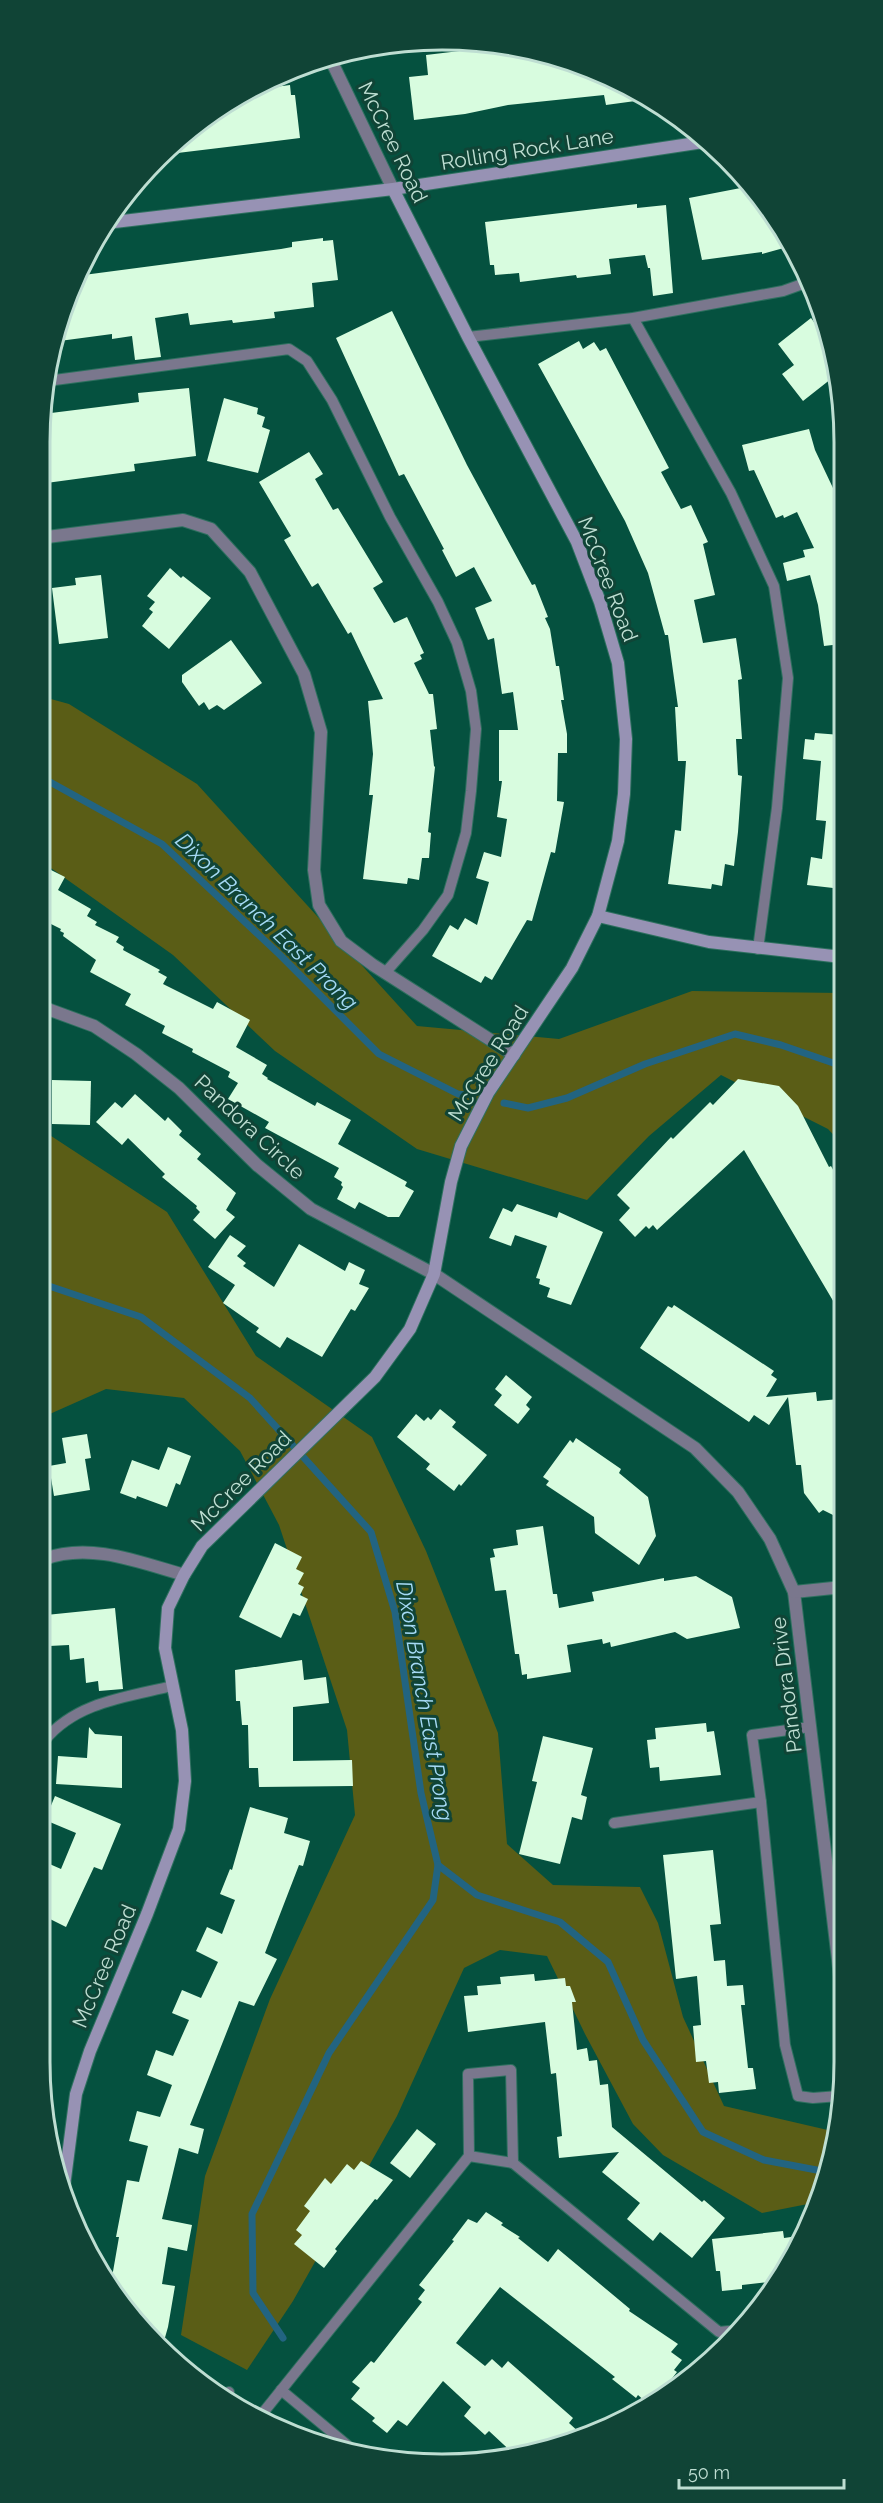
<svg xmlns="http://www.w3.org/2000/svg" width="883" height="2503" viewBox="0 0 883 2503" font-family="Raleway,sans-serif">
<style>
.green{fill:#5a5d16}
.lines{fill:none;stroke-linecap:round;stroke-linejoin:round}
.stream{stroke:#226481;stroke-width:7}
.building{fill:#d8fcdf}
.lane-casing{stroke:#2e705f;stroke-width:12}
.street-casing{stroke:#2e705f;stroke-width:14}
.secondary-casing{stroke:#2e705f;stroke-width:14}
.lane{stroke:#7a778d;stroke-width:10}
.street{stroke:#7a778d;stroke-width:12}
.secondary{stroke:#9792b4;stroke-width:12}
.labels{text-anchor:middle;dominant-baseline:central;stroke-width:6;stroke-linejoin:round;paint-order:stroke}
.street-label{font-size:21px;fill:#beded2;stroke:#104436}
.water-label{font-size:22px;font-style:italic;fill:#a5d9f4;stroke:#104436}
.rim{fill:none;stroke:#beded2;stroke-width:3}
</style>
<rect width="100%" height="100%" fill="#05513f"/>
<g class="green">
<path d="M40 696 69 704 197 784 417 1026 559 1039 692 991 842 993V1144L828 1129 721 1075 649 1136 587 1200 417 1149 275 1051 173 955 41 861Z"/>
<path d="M42 1130 167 1212 256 1356 372 1437 426 1551 498 1733 507 1844 553 1885 640 1887 658 1923 683 2017 724 2106 832 2131C837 2157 824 2180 813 2203L762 2213 663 2155 633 2124 585 2034 547 1956 500 1950 464 1968 397 2116 293 2301 247 2370 181 2335 205 2176 270 1999 355 1815 347 1730 279 1525 240 1451 184 1398 106 1389 43 1417Z"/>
</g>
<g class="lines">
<g class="stream">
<path d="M41 777 162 844 279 954 379 1054 458 1094 465 1095"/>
<path d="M504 1103 528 1108 567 1098 645 1064 735 1034 781 1045 842 1066"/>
<path d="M43 1284 141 1317 250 1398 371 1532 395 1612 421 1793 438 1865 477 1895 560 1922 608 1962 643 2040 703 2132 764 2160 827 2172"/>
<path d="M283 2338 253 2293 252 2214 329 2053 433 1900 438 1865"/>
</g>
</g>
<g class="building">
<path d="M490 44 522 49 523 60 555 56 643 93 650 99 606 105 604 95 508 105 465 114 414 120 409 77 428 75 426 55 468 50V47Z"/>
<path d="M267 81V88L290 85 291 95H295L300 138 161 155 176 139 240 93Z"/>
<path d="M751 186 791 246 762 254V252L702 260 689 198Z"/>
<path d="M637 204V208L666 205 673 293 653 296 650 268H648L645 255 609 259 611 274 577 278 576 275 520 282 519 273 495 275 494 265H490L485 222Z"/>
<path d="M323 238V241L333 240 338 280 312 283 314 307 274 312 275 318 233 323 232 320 190 325 188 313 155 318 161 357 135 360 132 336 112 339V334L52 342 76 276 281 249 292 247V242Z"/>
<path d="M392 311 467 465 532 585 535 584 548 617 545 618 550 629 556 666H559L564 700H561L567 734V753H558L557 801 564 802 555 853 551 852 532 921 527 920 492 980 485 976 481 983 432 956 450 925 458 930 465 918 477 925 489 882 476 878 484 852 501 857 507 819 497 817 502 781H499V730H518L513 692 502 694 494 638 488 640 475 608 492 601 474 567 456 577 442 550 444 549 404 474 399 476 336 338Z"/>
<path d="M811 318 825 337 836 375 803 401 782 374 794 365 778 344Z"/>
<path d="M579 341 583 349 594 342 600 351 606 348 669 468 661 472 681 509 691 505 708 542 703 544 715 595 694 600 703 643 736 638 742 679 738 680 742 739H736L738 775 742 776 738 832 734 866 725 864 722 886 712 884 711 889 668 884 675 830 681 831 686 761H678L675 707H678L668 635H665L648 573 625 521 538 364Z"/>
<path d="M189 388 196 456 134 464 135 471 39 484V441L43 414 139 402 138 393Z"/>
<path d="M224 398 258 408 257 414 265 417 262 427 270 430 258 473 207 461Z"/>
<path d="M809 429 815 450 841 505V644L824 646 818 605 810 575 787 581 783 563 805 557 803 550 814 548 797 512 784 518 783 515 776 518 754 470 749 471 742 445Z"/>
<path d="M309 452 323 474 315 479 333 510 338 508 383 582 373 588 394 623 407 617 424 653 420 655 422 659 414 663 429 694H433L437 729 430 730 434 766 435 767 428 832 431 833 429 858H422L419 880 408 878 407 884 363 879 373 795H369L373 754 368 701 383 699 351 632 348 634 318 583 312 587 284 540 291 536 259 482Z"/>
<path d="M170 568 181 578 183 576 211 598 169 649 142 626 153 612 149 609 155 602 147 596Z"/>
<path d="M101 575 108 638 59 644 52 588 76 585 75 578Z"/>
<path d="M231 640 262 683 224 710 217 705 209 710 204 702 199 706 182 682V675Z"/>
<path d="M815 733 841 735 842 889 807 885 811 857 822 859 826 821 816 820 821 761 803 759 805 739 814 740Z"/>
<path d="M41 865 65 877 58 890 91 909 87 916 97 922 95 925 119 937 116 942 124 947 123 950 160 970 158 972 167 977 163 984 213 1009 217 1002 250 1020 236 1047 267 1065 262 1074 268 1078 267 1079 315 1106 317 1102 351 1120 338 1144 407 1182 405 1186 414 1191 399 1217H388L359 1202 355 1209 337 1199 343 1187 341 1185 342 1182 334 1177 339 1168 265 1128 269 1122 228 1099 238 1083 228 1077 230 1072 192 1052 193 1049 162 1033 165 1026 125 1005 131 994 90 972 96 960 63 936 64 933 60 931 61 929 43 920 41 923Z"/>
<path d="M738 1079 779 1086 798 1106 829 1167 831 1166 842 1186V1316L744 1150 657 1230 653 1225 649 1229 646 1226 635 1237 619 1220 630 1208 617 1195 671 1137 673 1139 710 1102 713 1105Z"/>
<path d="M52 1080 91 1081 90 1125 52 1124Z"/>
<path d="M135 1094 165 1121 168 1117 182 1131 179 1135 201 1154 197 1159 236 1193 226 1210 235 1217 215 1239 193 1220 200 1212 196 1208 197 1206 162 1177 165 1174 128 1138 122 1145 96 1122 115 1102 122 1108Z"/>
<path d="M517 1204 557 1218 559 1212 603 1232 571 1305 547 1297 550 1288 539 1284 540 1279 536 1278 547 1246 515 1235 511 1246 489 1238 503 1208 512 1212Z"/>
<path d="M230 1235 246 1246 237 1256 246 1263 243 1266 274 1287 299 1244 345 1271 349 1262 365 1270 359 1284 369 1288 355 1311 351 1309 322 1357 287 1337 280 1348 256 1332 259 1328 223 1303 235 1285 208 1267Z"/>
<path d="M674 1305 774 1371 771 1375 777 1379 766 1397 816 1392 817 1401 839 1399V1405H843V1520L823 1510 819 1513 804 1493 801 1465H796L788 1397 769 1425 754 1415 749 1422 640 1348 668 1306 672 1308Z"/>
<path d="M506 1375 532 1397 526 1405 530 1409 518 1424 494 1405 502 1395 495 1389Z"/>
<path d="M440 1409 456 1422 452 1427 487 1455 461 1486 459 1484 454 1491 426 1469 430 1464 397 1437 416 1414 424 1421 428 1417 431 1420Z"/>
<path d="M87 1434 91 1458 85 1459 90 1490 54 1496 49 1466 66 1463 62 1438Z"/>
<path d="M576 1438 621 1469 619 1473 648 1497 656 1536 639 1565 595 1533 594 1517 546 1485 549 1481 543 1477 570 1440 573 1443Z"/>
<path d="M168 1447 191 1456 180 1485 176 1483 167 1507 137 1496 136 1499 120 1493 132 1460 159 1470Z"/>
<path d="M543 1526 553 1594H557L559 1608 594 1601 592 1592 664 1578V1581L696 1576 732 1597 740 1628 687 1639 675 1632 611 1647 610 1642 603 1644 602 1639 567 1645 571 1672 527 1679V1674L522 1675 519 1654H515L506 1590 495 1591 490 1558 495 1557 493 1549 518 1545 516 1530Z"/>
<path d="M275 1543 302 1557 296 1569 304 1573 298 1584 304 1587 300 1595 308 1599 300 1616 293 1613 281 1638 239 1617Z"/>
<path d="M115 1608 123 1689 99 1691 98 1681 86 1683 84 1658 70 1660 69 1645 49 1646 46 1615Z"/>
<path d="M302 1660 304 1680 326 1677 329 1703 293 1707V1761L352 1760 353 1786 259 1787 258 1768H249L248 1725H242L240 1701H236L235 1670Z"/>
<path d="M706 1723 707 1732 714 1731 721 1775 660 1781 659 1767 650 1768 647 1740 656 1739 655 1728Z"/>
<path d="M89 1727 95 1734 122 1736V1788L56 1784 58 1756 87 1758Z"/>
<path d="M543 1736 593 1748 581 1795 587 1797 582 1820 572 1817 560 1864 519 1854 537 1782 532 1781Z"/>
<path d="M55 1796 121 1824 102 1870 94 1867 66 1927 46 1917 45 1862 61 1869 76 1833 45 1820Z"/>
<path d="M250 1807 288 1818 284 1833 310 1841 303 1866 299 1865 265 1953 277 1959 254 2006 239 2001 190 2125 204 2129 198 2154 179 2148 162 2219 192 2225 187 2251 168 2247 162 2284 175 2286 168 2327 162 2348 139 2327 111 2283 119 2237H116L127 2180 139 2182 148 2146 129 2141 137 2111 160 2117 172 2085 147 2075 156 2050 173 2056 189 2020 172 2013 182 1990 201 1998 218 1962 196 1951 207 1927 222 1934 235 1900 220 1894 230 1869 232 1870Z"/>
<path d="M713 1850 721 1924 710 1925 714 1961 725 1960 727 1986 743 1985 745 2005H741L748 2068H753L756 2089 719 2093 718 2082 709 2083 706 2061 696 2062 693 2026 701 2025 697 1976 676 1979 663 1855Z"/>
<path d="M534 1974 535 1981 565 1978 566 1986H570L576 2002H572L577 2050 587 2048 589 2061 597 2060 600 2085 608 2084 612 2127 702 2202 704 2200 725 2218 692 2258 660 2232 653 2241 627 2219 640 2203 602 2172 619 2152 559 2158 557 2137 562 2136 556 2073 551 2074 545 2022 468 2032 464 1996 478 1995 477 1986 501 1984 500 1977Z"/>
<path d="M417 2129 436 2144 410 2178 390 2163Z"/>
<path d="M361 2161 393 2180 377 2200 375 2199 335 2249 337 2251 324 2268 294 2244 302 2235 296 2230 310 2211 304 2206 325 2178 331 2184 347 2164 354 2170Z"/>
<path d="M486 2212 503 2223 501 2225 520 2237 518 2238 548 2262 558 2249 630 2309 629 2311 678 2344 671 2352 682 2360 674 2370 677 2372 660 2394 657 2391 647 2403 638 2395 636 2398 612 2379 615 2377 500 2287 456 2343 485 2366 492 2359 502 2368 508 2361 573 2418 569 2423 581 2434 545 2450 515 2455 489 2431 485 2435 464 2416 471 2407 443 2381 407 2426 398 2420 387 2433 372 2421 375 2418 351 2399 360 2388 352 2382 371 2361 374 2363 422 2302 418 2299 425 2290 419 2285 454 2241 452 2240 468 2219 477 2223Z"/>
<path d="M783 2231 784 2238 798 2236 778 2281 742 2285V2289L722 2291 720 2271H716L712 2239Z"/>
</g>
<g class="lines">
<g class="lane-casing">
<g id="lane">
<path d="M633 318 731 493 774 586 788 678 777 808 758 949"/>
<path d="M468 337 633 318 783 291 808 282"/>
<path d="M47 381 289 349 307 361 332 400 390 517 438 602 457 643 471 691 476 729 471 791 466 833 448 895 423 930 385 973"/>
<path d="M45 1740C76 1702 127 1697 172 1686"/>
<path d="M761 1802 785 2045 798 2096 813 2098 839 2096"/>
<path d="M614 1823 761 1802 752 1735 810 1727"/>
<path d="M830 1894 844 1892"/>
<path d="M469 2156 513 2163"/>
<path d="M281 2390 352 2449"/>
<path d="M224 2398 229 2392"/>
<path d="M258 2419 469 2156 468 2074 511 2070 513 2163 719 2332 739 2330"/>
</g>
</g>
<g class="street-casing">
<g id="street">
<path d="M329 56 393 189"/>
<path d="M39 538 183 520 211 529 250 572 304 674 321 732 314 870 319 905 341 941 373 965 514 1055"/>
<path d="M42 1007 94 1026 136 1054 179 1088 257 1165 311 1209 434 1274 695 1448 738 1492 770 1539 794 1592 844 2010"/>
<path d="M44 1559C90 1542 139 1562 184 1575"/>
<path d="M794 1592 843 1587"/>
</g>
</g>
<g class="secondary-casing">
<g id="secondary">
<path d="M106 223 393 189 703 142"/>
<path d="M598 916 709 942 842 957"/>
<path d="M63 2194 76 2094 90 2051 147 1914 179 1829 185 1781 182 1730 165 1648 168 1608 184 1575 202 1546 375 1377 410 1329 434 1274 451 1182 461 1146 488 1093 572 968 598 916 618 841 624 794 626 739 618 663 600 602 577 542 468 337 393 189"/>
</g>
</g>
<use href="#lane" class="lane"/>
<use href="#street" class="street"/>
<use href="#secondary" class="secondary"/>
</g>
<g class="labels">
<g class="street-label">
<text transform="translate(393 142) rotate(64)">McCree Road</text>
<text transform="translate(527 149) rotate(-9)">Rolling Rock Lane</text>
<text transform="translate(608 579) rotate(69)">McCree Road</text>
<text transform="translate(488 1063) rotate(-58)">McCree Road</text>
<text transform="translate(250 1127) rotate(43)">Pandora Circle</text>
<text transform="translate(241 1481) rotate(-45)">McCree Road</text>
<text transform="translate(786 1685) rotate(-97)">Pandora Drive</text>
<text transform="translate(104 1966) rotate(-67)">McCree Road</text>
</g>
<g class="water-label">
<text transform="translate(267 921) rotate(44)">Dixon Branch East Prong</text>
<text transform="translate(425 1701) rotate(80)">Dixon Branch East Prong</text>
</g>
</g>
<path d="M0 0H883V2503H0ZM442 50H442A392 392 0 0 1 834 442V2062A392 392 0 0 1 442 2454H442A392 392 0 0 1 50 2062V442A392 392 0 0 1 442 50Z" fill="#104436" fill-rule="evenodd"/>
<path class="rim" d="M442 50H442A392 392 0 0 1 834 442V2062A392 392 0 0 1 442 2454H442A392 392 0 0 1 50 2062V442A392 392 0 0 1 442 50Z"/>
<path d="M679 2479v9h165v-9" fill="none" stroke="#beded2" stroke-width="3"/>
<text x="688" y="2479" font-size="18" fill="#beded2" stroke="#104436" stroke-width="4.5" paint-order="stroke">50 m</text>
</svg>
